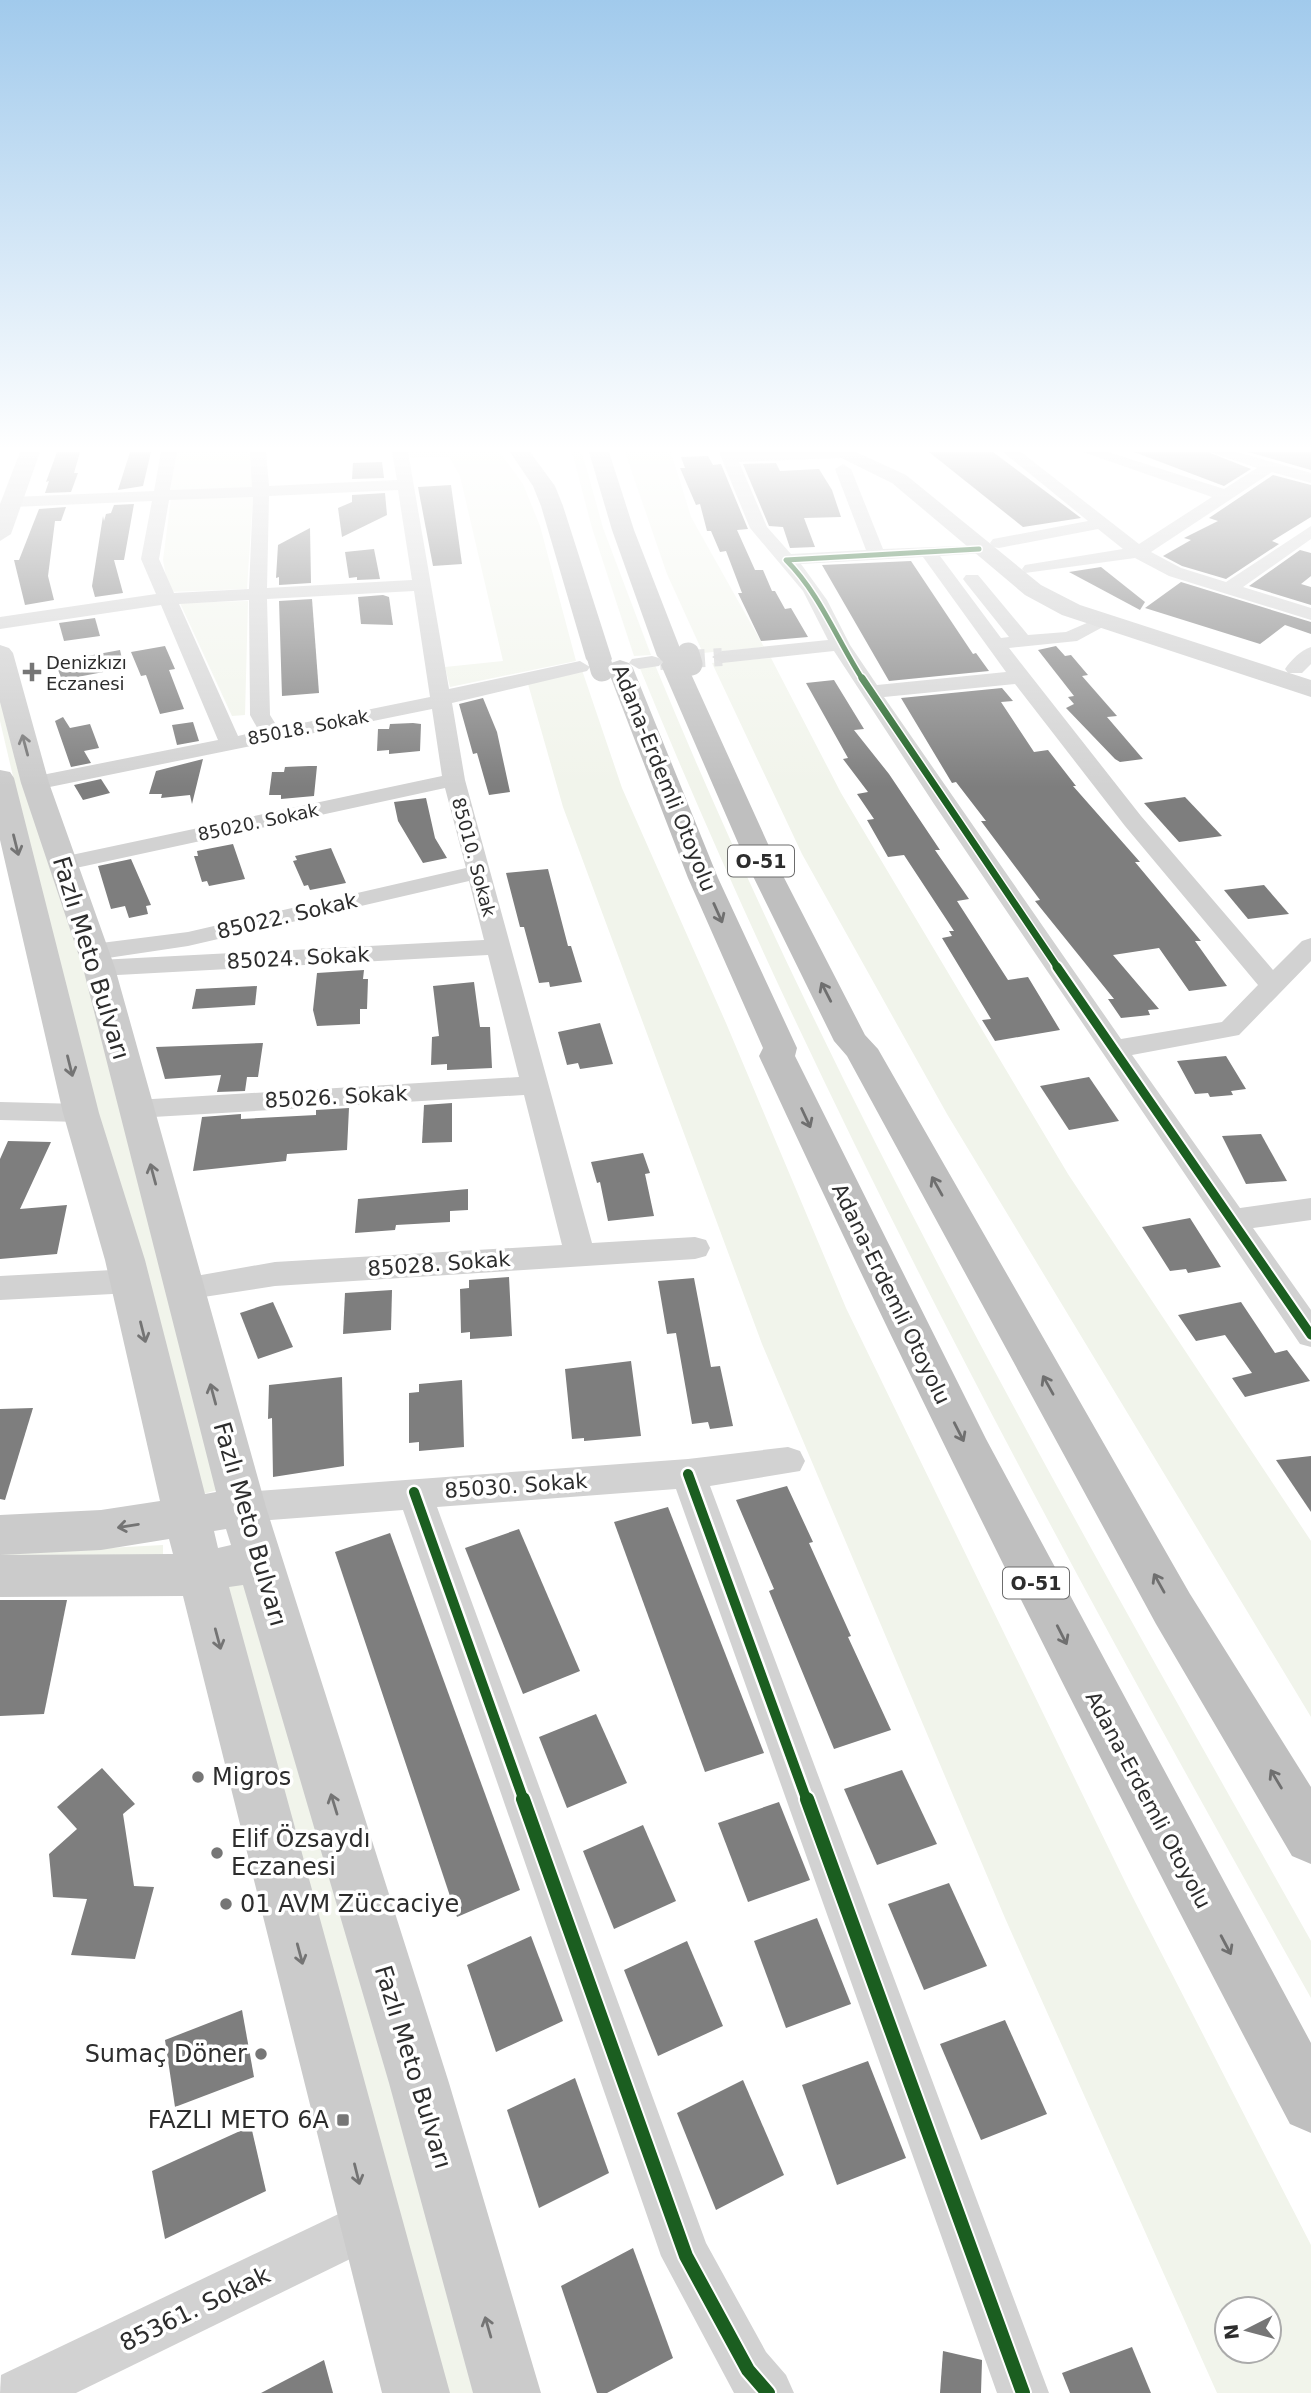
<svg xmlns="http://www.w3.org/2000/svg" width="1311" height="2393" viewBox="0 0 1311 2393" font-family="'DejaVu Sans',sans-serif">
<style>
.green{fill:#f1f4eb;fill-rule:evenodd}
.building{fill:#7e7e7e}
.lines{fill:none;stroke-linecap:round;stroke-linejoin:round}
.minor-tunnel{stroke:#d5d5d5;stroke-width:18;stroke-dasharray:18 9;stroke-linecap:butt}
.minor{fill:#d2d2d2;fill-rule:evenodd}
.secondary{fill:#cbcbcb;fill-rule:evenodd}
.motorway{fill:#bfbfbf;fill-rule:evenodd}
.motorway-bridge{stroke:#bfbfbf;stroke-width:23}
.cycleway-far4-casing{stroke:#fff;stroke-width:8}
.cycleway-far3-casing{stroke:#fff;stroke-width:10}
.cycleway-far2-casing{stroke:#fff;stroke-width:13}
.cycleway-far1-casing{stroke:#fff;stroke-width:15}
.cycleway-casing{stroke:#fff;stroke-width:18}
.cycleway-far4{stroke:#1b5e20;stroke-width:5}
.cycleway-far3{stroke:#1b5e20;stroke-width:7}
.cycleway-far2{stroke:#1b5e20;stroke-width:9}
.cycleway-far1{stroke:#1b5e20;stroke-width:10}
.cycleway{stroke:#1b5e20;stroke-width:14}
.oneway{stroke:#747474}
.oneway2{stroke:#6f6f6f}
.poi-dot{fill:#767676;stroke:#fff;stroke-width:2.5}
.labels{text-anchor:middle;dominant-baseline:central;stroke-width:7;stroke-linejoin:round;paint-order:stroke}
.far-poi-label{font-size:18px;fill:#2d2d2d;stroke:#fff;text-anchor:start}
.far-street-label{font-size:18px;fill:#2d2d2d;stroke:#fff}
.shield{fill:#fff;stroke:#6c6c6c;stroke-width:2}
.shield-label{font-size:19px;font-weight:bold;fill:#2d2d2d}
.street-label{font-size:21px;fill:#2d2d2d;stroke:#fff}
.near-street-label{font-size:24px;fill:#2d2d2d;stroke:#fff}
.near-poi-label{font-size:24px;fill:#2d2d2d;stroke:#fff;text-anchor:start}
</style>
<rect width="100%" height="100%" fill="#fff"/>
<g class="green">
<path d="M176 452H247L255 458 254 488 170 492Z"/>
<path d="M408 452H500L523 484 540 526 576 661 450 687 445 667 503 661 460 476 449 457 411 458Z"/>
<path d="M572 452H582L603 528 651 655 634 656 592 528Z"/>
<path d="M625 452H671L691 517 764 647 703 653 667 574Z"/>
<path d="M253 495 247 589 169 592 163 560 171 498Z"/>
<path d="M248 601 245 715 232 716 180 603Z"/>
<path d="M771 658 841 793 1068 1174 1311 1541V1717L947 1114 802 854 712 663Z"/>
<path d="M655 665C837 1108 1077 1524 1311 1941V1998C1068 1564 827 1127 639 666Z"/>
<path d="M582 670 622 788 726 1023 846 1308 1129 1890 1311 2245V2393H1217L1005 1918 762 1344 563 807 528 684ZM1227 2309H1269V2351H1227Z"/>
<path d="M0 691 88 982 218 1490 199 1495 63 989 0 721Z"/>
<path d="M163 1545V1558L0 1560V1548L70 1550Z"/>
<path d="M242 1578 318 1822 476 2393H446L224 1584Z"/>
</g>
<g class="building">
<path d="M57 452H80L74 473H78L71 492 45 493 49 481 46 482Z"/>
<path d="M130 452H151L143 486 118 490Z"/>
<path d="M929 452H993L1081 518 1023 527Z"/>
<path d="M1134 452H1208L1251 469 1224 486Z"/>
<path d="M1248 452H1311V470Z"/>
<path d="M708 456 713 465 721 464 748 529 737 530 755 570H763L772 591H775L785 609 791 608 808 637 761 641 738 593H742L726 551 720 552 711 531H707L700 504 696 505 680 468H685L681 457Z"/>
<path d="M382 462 384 478 352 479 353 463Z"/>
<path d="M776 463 780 471 819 469 832 490 841 517 804 518 815 547 790 548 783 527 769 526 743 464Z"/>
<path d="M1273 475 1311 485V517L1272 541 1279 544 1226 579 1182 566 1163 556 1191 540 1184 538 1218 521 1209 518Z"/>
<path d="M451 485 462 564 433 566 418 487Z"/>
<path d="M385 493 387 515 342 537 338 508 352 502V495Z"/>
<path d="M134 504 124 560H114L123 593 95 597 92 586 103 516 104 521 106 514 111 513 114 505Z"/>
<path d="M66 507 61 521H55L48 576 54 600 25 605 14 560H19L39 509Z"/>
<path d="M310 528 311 583 279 585V577L276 578 278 545Z"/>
<path d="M374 549 380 579 357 580V577L349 578 345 552Z"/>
<path d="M1300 550 1311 553V576L1301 584 1311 587V605L1249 586Z"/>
<path d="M911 561 973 654 976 653 989 671 889 681 822 565Z"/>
<path d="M1101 567 1145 602 1140 610 1069 572Z"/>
<path d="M1181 582 1311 622V634L1285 625 1260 644 1145 608Z"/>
<path d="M383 595 389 597 393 625 361 624 358 597Z"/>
<path d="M312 599 319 693 282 696 279 601Z"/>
<path d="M95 618 100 636 64 641 59 623Z"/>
<path d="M165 646 175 669 169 670 184 709 160 714 146 675 141 676 131 652Z"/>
<path d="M1056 646 1065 656 1071 655 1088 675 1082 676 1117 716 1107 717 1143 759 1120 762 1115 759 1066 708 1074 704 1068 697 1074 696 1038 650Z"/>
<path d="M120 650 124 668 62 680 55 662Z"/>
<path d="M834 680 864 729 854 730 889 774 940 850H935L969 899 957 901 1008 980 1028 977 1060 1030 995 1041 982 1020 991 1019 942 938 952 936 949 931H954L904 855 888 857 867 820 874 819 857 794 868 792 843 759 848 758 806 683Z"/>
<path d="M1002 688 1013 701 1001 702 1034 752 1048 750 1076 786H1073L1140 862H1135L1201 941H1195L1227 986 1189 991 1159 948 1113 955 1159 1009 1148 1010 1150 1015 1121 1018 1108 999H1114L1035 901 1040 900 981 821H986L956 782 952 783 901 698Z"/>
<path d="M483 698 497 732 510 792 489 795 477 753 473 754 459 704Z"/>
<path d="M63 717 70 728 90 724 99 748 84 751 91 763 71 767 55 721Z"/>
<path d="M193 722 199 741 177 745 172 725Z"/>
<path d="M413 723 421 724 420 751 389 754V750L377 751 378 729H389L390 724Z"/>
<path d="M203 759 192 804 190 795 161 798 162 794H149L156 771Z"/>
<path d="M309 766H317L314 796 281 799V795H269L272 772H284L285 767Z"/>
<path d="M101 779 110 793 83 800 74 785Z"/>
<path d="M1185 797 1222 836 1179 842 1144 803Z"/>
<path d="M426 798 435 838 447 858 423 863 398 821 394 802Z"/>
<path d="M233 844 245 879 209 886 207 881 202 882 194 856H198L197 851Z"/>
<path d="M331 848 346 883 310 890 308 885 304 886 293 861 297 860 295 856Z"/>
<path d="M131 859 151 905 146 906 148 914 129 918 125 906 111 909 98 866Z"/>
<path d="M548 869 568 946H571L582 982 550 987 549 982 539 983 524 927H520L506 873Z"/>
<path d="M1264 885 1289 914 1248 919 1224 890Z"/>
<path d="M364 970 363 979H368L367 1009H360V1024L317 1026 313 1010 317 973Z"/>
<path d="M474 982 480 1027H490L492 1068 447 1070V1064L431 1065 432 1037 439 1036 433 986Z"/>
<path d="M257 986 255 1005 192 1009 196 989Z"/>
<path d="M600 1023 613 1064 580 1069 578 1063 567 1065 558 1032Z"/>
<path d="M263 1043 258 1077H247L245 1091 217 1092 221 1075 165 1079 156 1047Z"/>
<path d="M1226 1056 1246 1089 1231 1091 1233 1095 1210 1097 1208 1093 1195 1094 1177 1061Z"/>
<path d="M1089 1077 1119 1121 1069 1130 1040 1086Z"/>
<path d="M452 1103V1142L422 1143 424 1105Z"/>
<path d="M349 1108 347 1150 287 1154 286 1161 193 1171 202 1117 241 1114V1119L316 1115V1110Z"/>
<path d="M1261 1134 1287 1181 1246 1184 1222 1136Z"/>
<path d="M8 1141 51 1142 20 1209 67 1205 57 1254 0 1259V1159Z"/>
<path d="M643 1153 650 1173 645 1174 654 1216 608 1221 600 1182 597 1183 591 1162Z"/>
<path d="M468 1189V1210L450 1211V1222L396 1225 395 1230 355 1233 358 1199Z"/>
<path d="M1190 1218 1221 1267 1188 1273 1186 1269 1170 1271 1142 1227Z"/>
<path d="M509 1277 512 1336 470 1339V1332L461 1333 460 1289 469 1288V1280Z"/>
<path d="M694 1278 711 1367 720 1366 733 1426 710 1429 708 1422 692 1424 676 1333 667 1334 658 1281Z"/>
<path d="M392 1290 391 1330 343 1334 345 1293Z"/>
<path d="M273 1302 293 1347 258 1359 240 1313Z"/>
<path d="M1241 1302 1275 1353 1287 1350 1310 1381 1245 1397 1232 1378 1252 1373 1225 1335 1196 1341 1178 1315Z"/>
<path d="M631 1361 641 1436 584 1441V1438L572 1439 565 1369Z"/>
<path d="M342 1377 344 1466 273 1477 272 1418 268 1419 269 1385Z"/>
<path d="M462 1380 464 1447 419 1451V1442L409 1443V1393L419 1392V1384Z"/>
<path d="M33 1408 5 1500 0 1499V1409Z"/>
<path d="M1311 1456V1512L1276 1460Z"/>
<path d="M787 1486 813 1542 809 1543 851 1636 848 1637 891 1730 834 1749 769 1591 774 1589 736 1500Z"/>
<path d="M668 1507 764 1753 705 1772 614 1522Z"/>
<path d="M519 1529 580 1671 523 1694 465 1548Z"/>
<path d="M390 1533 520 1890 457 1917 335 1552Z"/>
<path d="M0 1600H67L44 1714 0 1716Z"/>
<path d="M596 1714 627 1783 567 1808 539 1737Z"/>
<path d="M102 1768 135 1804 123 1814 134 1886 154 1887 135 1959 71 1955 87 1899 53 1897 49 1854 77 1829 57 1807Z"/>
<path d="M902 1770 937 1844 877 1865 844 1789Z"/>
<path d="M779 1802 810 1880 748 1902 718 1823Z"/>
<path d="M643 1825 676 1901 614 1929 583 1851Z"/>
<path d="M949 1883 987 1966 924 1990 888 1904Z"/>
<path d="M817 1918 851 2004 786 2028 754 1941Z"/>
<path d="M531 1936 563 2021 496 2052 467 1965Z"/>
<path d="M687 1941 723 2026 658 2056 624 1970Z"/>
<path d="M242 2010 254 2077 175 2107 165 2040Z"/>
<path d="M1005 2020 1047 2114 981 2140 940 2044Z"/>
<path d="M868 2061 906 2158 837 2185 802 2085Z"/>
<path d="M575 2078 609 2173 539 2208 507 2110Z"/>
<path d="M743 2080 784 2175 716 2210 677 2113Z"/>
<path d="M251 2126 266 2191 165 2239 152 2171Z"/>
<path d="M633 2248 673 2358 607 2393H597L561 2286Z"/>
<path d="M1132 2347 1151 2393H1070L1062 2373Z"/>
<path d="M943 2351 982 2360 981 2393H940Z"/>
<path d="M324 2360 333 2393H261Z"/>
</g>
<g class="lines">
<path class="minor-tunnel" d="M660 661 722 657"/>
<g class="minor">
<path d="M161 452H177L170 490 252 487 250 452H266L269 486 397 480 392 452H408L449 689 580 661 590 667 587 671 452 703 465 780 592 1243 695 1237 706 1240 710 1248 706 1256 695 1259 275 1286 184 1300 173 1296 168 1288 173 1280 275 1262 562 1245 524 1095 136 1118 126 1116 122 1109 126 1102 136 1100 519 1077 488 955 99 976 90 973 86 968 90 963 99 960 484 940 469 881 188 946 101 959 92 956 88 951 92 946 101 943 188 932 466 868 445 788 62 871 54 869 50 864 54 859 62 857 442 776 432 709 35 790 27 788 24 783 27 778 218 740 161 605 0 629V617L156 594 141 559 152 501 13 507 5 502 13 497 154 491ZM398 490 412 580 267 588 269 496ZM253 497 249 589 174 593 159 559 169 500ZM414 591 430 697 278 728 270 715 267 599ZM249 600 250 715 259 731 238 736 179 604Z"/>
<path d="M719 452H847L840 458 739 462 767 527 791 554 866 550 835 469 843 464 851 469 883 549 985 545 988 549 985 553 940 556 1001 638 1009 637 966 583 963 579 966 575H978L1028 635 1066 632 1103 616 1112 622 1077 641 1009 648 1141 816 1273 970 1302 941 1311 938V961L1239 1035 1132 1055 1240 1208 1311 1198V1220L1253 1228 1311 1310V1347L1300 1344 934 804 834 651 722 663 712 657 722 651 828 640 803 591 750 528ZM923 557 1006 672 877 685 850 645 827 600 801 564ZM1015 684 1125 826 1258 985 1222 1022 1121 1039 884 697Z"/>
<path d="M1003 452H1021L1139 544 1212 497 1083 452H1108L1224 489 1257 468 1210 452H1237L1311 473V483L1272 472 1151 552 1181 568 1226 582 1311 526V539L1243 587 1311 608V620L1169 576 1135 558 1025 573 1022 569 1025 565 1031 564 1123 549 1098 529 999 548 993 547 990 543 993 539 1088 521Z"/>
<path d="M1311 647V664L1302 673H1288L1285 669C1291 660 1301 650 1311 647Z"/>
<path d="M652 656 659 658 662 662 659 666 639 669 629 663 632 659Z"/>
<path d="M0 1102 81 1104 91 1106 95 1113 91 1120 81 1122 0 1120Z"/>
<path d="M131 1269 142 1273 147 1281 142 1289 131 1293 0 1300V1276Z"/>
<path d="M788 1447 800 1451 805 1461 800 1471 710 1486 1049 2393H997L676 1489 437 1507 706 2243 766 2352 786 2375 794 2393H734L661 2256 403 1510 243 1522 230 1518 225 1507 230 1496 243 1492 688 1459Z"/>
<path d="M370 2199 387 2207 395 2224 387 2241 76 2393H0L1 2375Z"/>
</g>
<g class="secondary">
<path d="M20 452H40L11 534 0 541V504Z"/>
<path d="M829 452H856L906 475 1041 585 1080 605 1311 680V697L1062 615 1025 595 892 483Z"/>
<path d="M0 645 9 648 13 653 49 783 115 968 266 1507 449 2083 541 2393H473L389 2083 243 1585 229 1587 450 2393H382L183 1596 0 1597V1515L101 1510 160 1501 105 1260 63 1113 0 840V770L10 772 14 778 99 1113 145 1260 205 1494 216 1492 83 968 21 783 0 702ZM226 1529 231 1545 218 1548 214 1531ZM169 1539 173 1554 0 1555 101 1550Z"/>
</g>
<g class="motorway">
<path d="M510 452H530L555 486 563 506 612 659 608 664H590L586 659 541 506 533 486Z"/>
<path d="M589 452H609L634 530 683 656 681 659 687 665 778 866 865 1035 878 1049 1190 1594 1311 1787V1864L1292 1856 1156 1624 847 1056 834 1041 748 866 661 665 663 662 657 656 612 530Z"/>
<path d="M620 660 629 663 633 668 718 878 797 1048 795 1056 986 1439 1311 2043V2133L1290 2124C1105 1772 926 1417 759 1056L763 1048 688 878 607 668 611 663Z"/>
</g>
<g class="motorway-bridge">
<path d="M688 654 691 664"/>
<path d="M599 659 602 670"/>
</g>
<g class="cycleway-far4-casing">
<path id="cycleway-far4" d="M863 680C837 640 820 594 786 560L979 549"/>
</g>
<g class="cycleway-far3-casing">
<path id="cycleway-far3" d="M862 678 1058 968"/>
</g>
<g class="cycleway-far2-casing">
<path id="cycleway-far2" d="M1057 967 1311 1335"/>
</g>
<g class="cycleway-far1-casing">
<g id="cycleway-far1">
<path d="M688 1474 807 1801"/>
<path d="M414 1492 524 1801"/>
</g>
</g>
<g class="cycleway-casing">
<g id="cycleway">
<path d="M523 1799 686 2256 748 2370 768 2393"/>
<path d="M807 1799 1023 2393"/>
</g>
</g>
<use href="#cycleway-far4" class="cycleway-far4"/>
<use href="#cycleway-far3" class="cycleway-far3"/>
<use href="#cycleway-far2" class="cycleway-far2"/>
<use href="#cycleway-far1" class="cycleway-far1"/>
<use href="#cycleway" class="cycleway"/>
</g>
<defs><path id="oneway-shaft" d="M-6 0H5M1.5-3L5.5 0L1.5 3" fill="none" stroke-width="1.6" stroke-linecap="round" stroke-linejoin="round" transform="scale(1.75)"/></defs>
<g class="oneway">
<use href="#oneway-shaft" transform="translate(25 745) rotate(-105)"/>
<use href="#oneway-shaft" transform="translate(16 845) rotate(76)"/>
<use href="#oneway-shaft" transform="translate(70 1066) rotate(76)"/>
<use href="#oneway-shaft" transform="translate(153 1174) rotate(-105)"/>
<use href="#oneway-shaft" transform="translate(143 1332) rotate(76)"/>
<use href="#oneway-shaft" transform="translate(213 1394) rotate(-105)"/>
<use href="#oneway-shaft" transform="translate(128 1526) rotate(171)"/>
<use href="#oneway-shaft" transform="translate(218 1639) rotate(75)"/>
<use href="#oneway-shaft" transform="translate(334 1804) rotate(-107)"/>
<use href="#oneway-shaft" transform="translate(300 1954) rotate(75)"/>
<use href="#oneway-shaft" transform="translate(357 2174) rotate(76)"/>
<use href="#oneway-shaft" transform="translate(488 2327) rotate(-106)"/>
</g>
<g class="oneway2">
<use href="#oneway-shaft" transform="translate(718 913) rotate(66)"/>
<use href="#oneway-shaft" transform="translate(826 992) rotate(-117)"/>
<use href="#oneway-shaft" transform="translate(806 1118) rotate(65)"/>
<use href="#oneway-shaft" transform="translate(937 1186) rotate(-119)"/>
<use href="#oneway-shaft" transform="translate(1048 1385) rotate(-119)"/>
<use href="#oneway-shaft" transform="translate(959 1432) rotate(63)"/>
<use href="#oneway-shaft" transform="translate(1159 1583) rotate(-119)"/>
<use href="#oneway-shaft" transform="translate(1062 1635) rotate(63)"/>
<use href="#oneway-shaft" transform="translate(1276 1779) rotate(-121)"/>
<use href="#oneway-shaft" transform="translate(1226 1945) rotate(62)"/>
</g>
<linearGradient id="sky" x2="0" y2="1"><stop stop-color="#a1caec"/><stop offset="0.57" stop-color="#fff"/><stop offset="1" stop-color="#fff" stop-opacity="0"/></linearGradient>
<rect width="1311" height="787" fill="url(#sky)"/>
<g class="poi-dot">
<path d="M28.5 661.5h7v7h7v7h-7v7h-7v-7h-7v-7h7z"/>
<circle cx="198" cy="1777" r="7"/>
<circle cx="217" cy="1853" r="7"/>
<circle cx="226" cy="1904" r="7"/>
<circle cx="261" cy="2054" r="7"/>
<rect x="336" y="2113" width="14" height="14" rx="3.5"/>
</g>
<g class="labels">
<g class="far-poi-label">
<text x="46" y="662">Denizkızı<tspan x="46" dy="21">Eczanesi</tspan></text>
</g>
<g class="far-street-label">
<text transform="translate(308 727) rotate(-11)">85018. Sokak</text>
<text transform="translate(258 822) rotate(-12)">85020. Sokak</text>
<text transform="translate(474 857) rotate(75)">85010. Sokak</text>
</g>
<g class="shield">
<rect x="728" y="845.5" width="66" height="31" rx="5"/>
<rect x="1003" y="1567.5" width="66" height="31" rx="5"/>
</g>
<g class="shield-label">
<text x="761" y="861">O-51</text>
<text x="1036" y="1583">O-51</text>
</g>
<g class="street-label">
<text transform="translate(664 778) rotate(68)">Adana-Erdemli Otoyolu</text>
<text transform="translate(287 916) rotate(-13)">85022. Sokak</text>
<text transform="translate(298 958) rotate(-3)">85024. Sokak</text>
<text transform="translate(336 1097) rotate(-3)">85026. Sokak</text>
<text transform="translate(439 1264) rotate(-4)">85028. Sokak</text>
<text transform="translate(891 1294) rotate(64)">Adana-Erdemli Otoyolu</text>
<text transform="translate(516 1486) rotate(-4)">85030. Sokak</text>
<text transform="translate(1148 1800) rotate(62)">Adana-Erdemli Otoyolu</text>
</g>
<g class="near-street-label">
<text transform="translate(91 958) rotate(73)">Fazlı Meto Bulvarı</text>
<text transform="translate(250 1524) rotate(74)">Fazlı Meto Bulvarı</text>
<text transform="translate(413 2067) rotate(73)">Fazlı Meto Bulvarı</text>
<text transform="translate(195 2309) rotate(-26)">85361. Sokak</text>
</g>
<g class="near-poi-label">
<text x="212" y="1777">Migros</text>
<text x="231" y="1839">Elif Özsaydı<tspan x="231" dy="28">Eczanesi</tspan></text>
<text x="240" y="1904">01 AVM Züccaciye</text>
<text x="247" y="2054" text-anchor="end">Sumaç Döner</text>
<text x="329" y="2120" text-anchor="end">FAZLI METO 6A</text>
</g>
</g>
<g transform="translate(1248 2330) rotate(264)"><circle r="33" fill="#ffffff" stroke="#ababab" stroke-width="2"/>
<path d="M0-5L12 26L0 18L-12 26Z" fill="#767676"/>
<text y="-10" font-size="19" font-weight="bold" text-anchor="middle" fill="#2d2d2d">N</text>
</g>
</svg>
